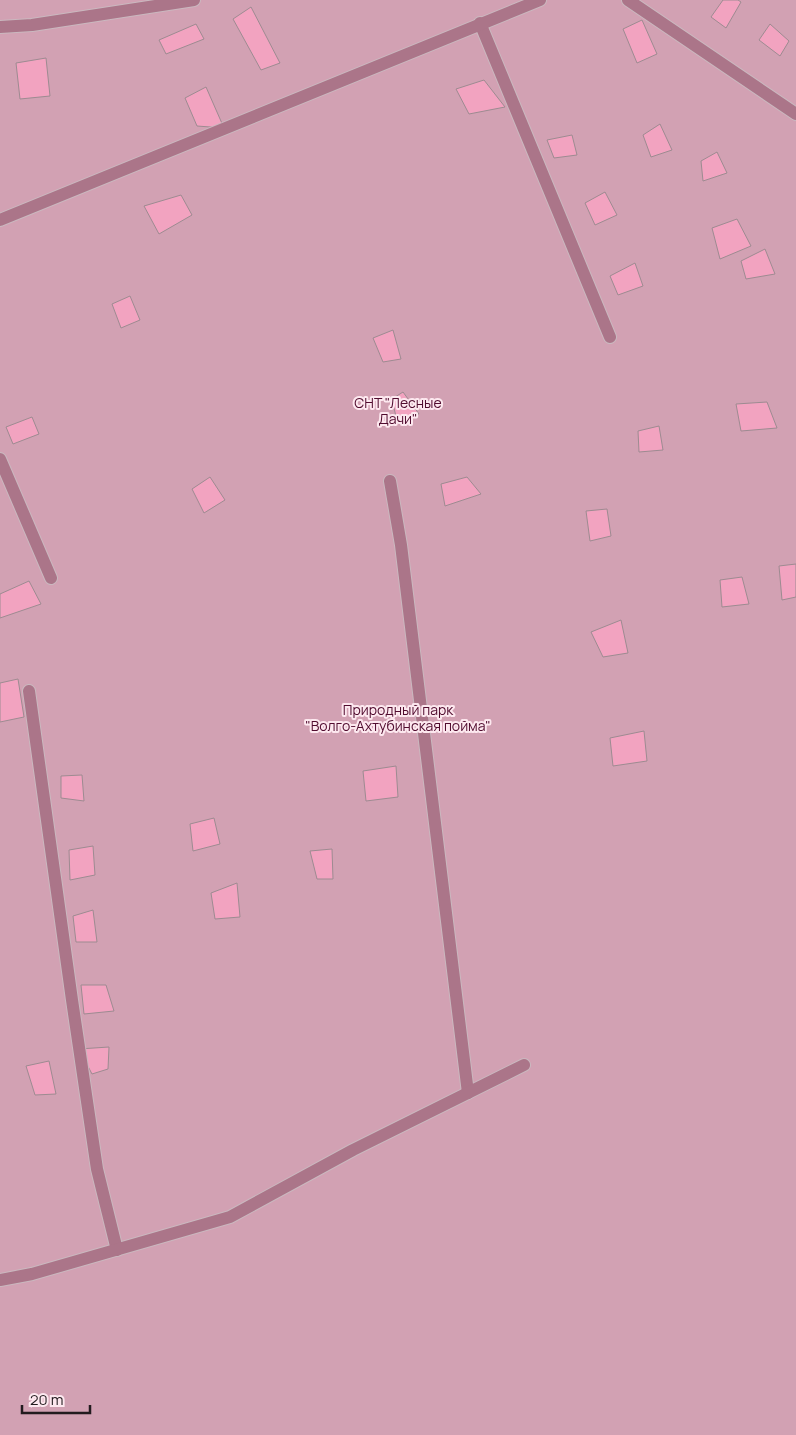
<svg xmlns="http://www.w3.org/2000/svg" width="796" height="1435" viewBox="0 0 796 1435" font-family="Manrope,sans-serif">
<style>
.green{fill:#d2a1b3}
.building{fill:#f2a3c0;stroke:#9d8b91}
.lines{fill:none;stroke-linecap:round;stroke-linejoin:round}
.minor-casing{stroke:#cab8bf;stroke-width:14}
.minor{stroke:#ab7589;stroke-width:12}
.labels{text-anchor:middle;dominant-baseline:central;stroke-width:4;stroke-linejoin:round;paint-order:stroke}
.park-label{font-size:14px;fill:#500b2e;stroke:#fde8ef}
</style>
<rect width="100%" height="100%" fill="#efdbe2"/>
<rect class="green" x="0" y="0" width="796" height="1435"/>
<g class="building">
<path d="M723 0H738L741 2 726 28 711 17Z"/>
<path d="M251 7 280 63 261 70 233 19Z"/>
<path d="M642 20 657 54 637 63 623 29Z"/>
<path d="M196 24 204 39 166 54 159 40Z"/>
<path d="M770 24 789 41 780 56 759 40Z"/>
<path d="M46 58 50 96 20 99 16 63Z"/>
<path d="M484 80 505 107 469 114 456 89Z"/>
<path d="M206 87 224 128 197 126 185 98Z"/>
<path d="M660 124 672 150 651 157 643 135Z"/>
<path d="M572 135 577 155 554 158 547 140Z"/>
<path d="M717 152 727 173 703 181 701 161Z"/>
<path d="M605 192 617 215 595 225 585 203Z"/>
<path d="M181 195 192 215 159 234 144 206Z"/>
<path d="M737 219 751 246 720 259 712 228Z"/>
<path d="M765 249 775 274 746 279 741 261Z"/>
<path d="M635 263 643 286 618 295 610 276Z"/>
<path d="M130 296 140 320 121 328 112 304Z"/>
<path d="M393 330 401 359 383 362 373 338Z"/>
<path d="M403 392 419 414 397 421 392 399Z"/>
<path d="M767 402 777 428 741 431 736 404Z"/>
<path d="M32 417 39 434 13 444 6 427Z"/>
<path d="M659 426 663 450 639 452 638 431Z"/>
<path d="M210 477 225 500 204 513 192 489Z"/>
<path d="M467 477 481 494 445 506 441 484Z"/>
<path d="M607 509 611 536 590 541 586 511Z"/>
<path d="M796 564V597L782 600 779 566Z"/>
<path d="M742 577 749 604 722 607 720 580Z"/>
<path d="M29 581 41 604 0 618V594Z"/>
<path d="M621 620 628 653 603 657 591 632Z"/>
<path d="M18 679 24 717 0 722V683Z"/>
<path d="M644 731 647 761 613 766 610 738Z"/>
<path d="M396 766 398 797 366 801 363 771Z"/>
<path d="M82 775 84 801 61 798V776Z"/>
<path d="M214 818 220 844 193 851 190 824Z"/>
<path d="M93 846 95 875 70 880 69 850Z"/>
<path d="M332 849 333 879H317L310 851Z"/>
<path d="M237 883 240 917 215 919 211 893Z"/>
<path d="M93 910 97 942H76L73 916Z"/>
<path d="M81 985H106L114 1011 84 1014Z"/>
<path d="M109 1047 108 1069 92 1074 79 1049Z"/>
<path d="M49 1061 56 1094 35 1095 26 1066Z"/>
</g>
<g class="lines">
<g class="minor-casing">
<g id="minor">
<path d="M628 0 796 114"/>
<path d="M480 23 610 337"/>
<path d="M0 27 32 25 194 0"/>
<path d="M0 220 540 0"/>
<path d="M0 459 51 578"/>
<path d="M390 481 401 545 468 1093"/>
<path d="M29 691 72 1000 97 1169 117 1250"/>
<path d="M0 1280 32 1274 230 1217 353 1150 524 1065"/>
</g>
</g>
<use href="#minor" class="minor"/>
</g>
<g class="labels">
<g class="park-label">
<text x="398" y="402">СНТ "Лесные<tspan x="398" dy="16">Дачи"</tspan></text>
<text x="398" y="709">Природный парк<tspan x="398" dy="16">"Волго-Ахтубинская пойма"</tspan></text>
</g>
</g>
<path d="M22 1405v8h68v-8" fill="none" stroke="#221b1e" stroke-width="2.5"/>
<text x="30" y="1405" font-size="15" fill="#221b1e" stroke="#fde8ef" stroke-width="4" paint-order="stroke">20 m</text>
</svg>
